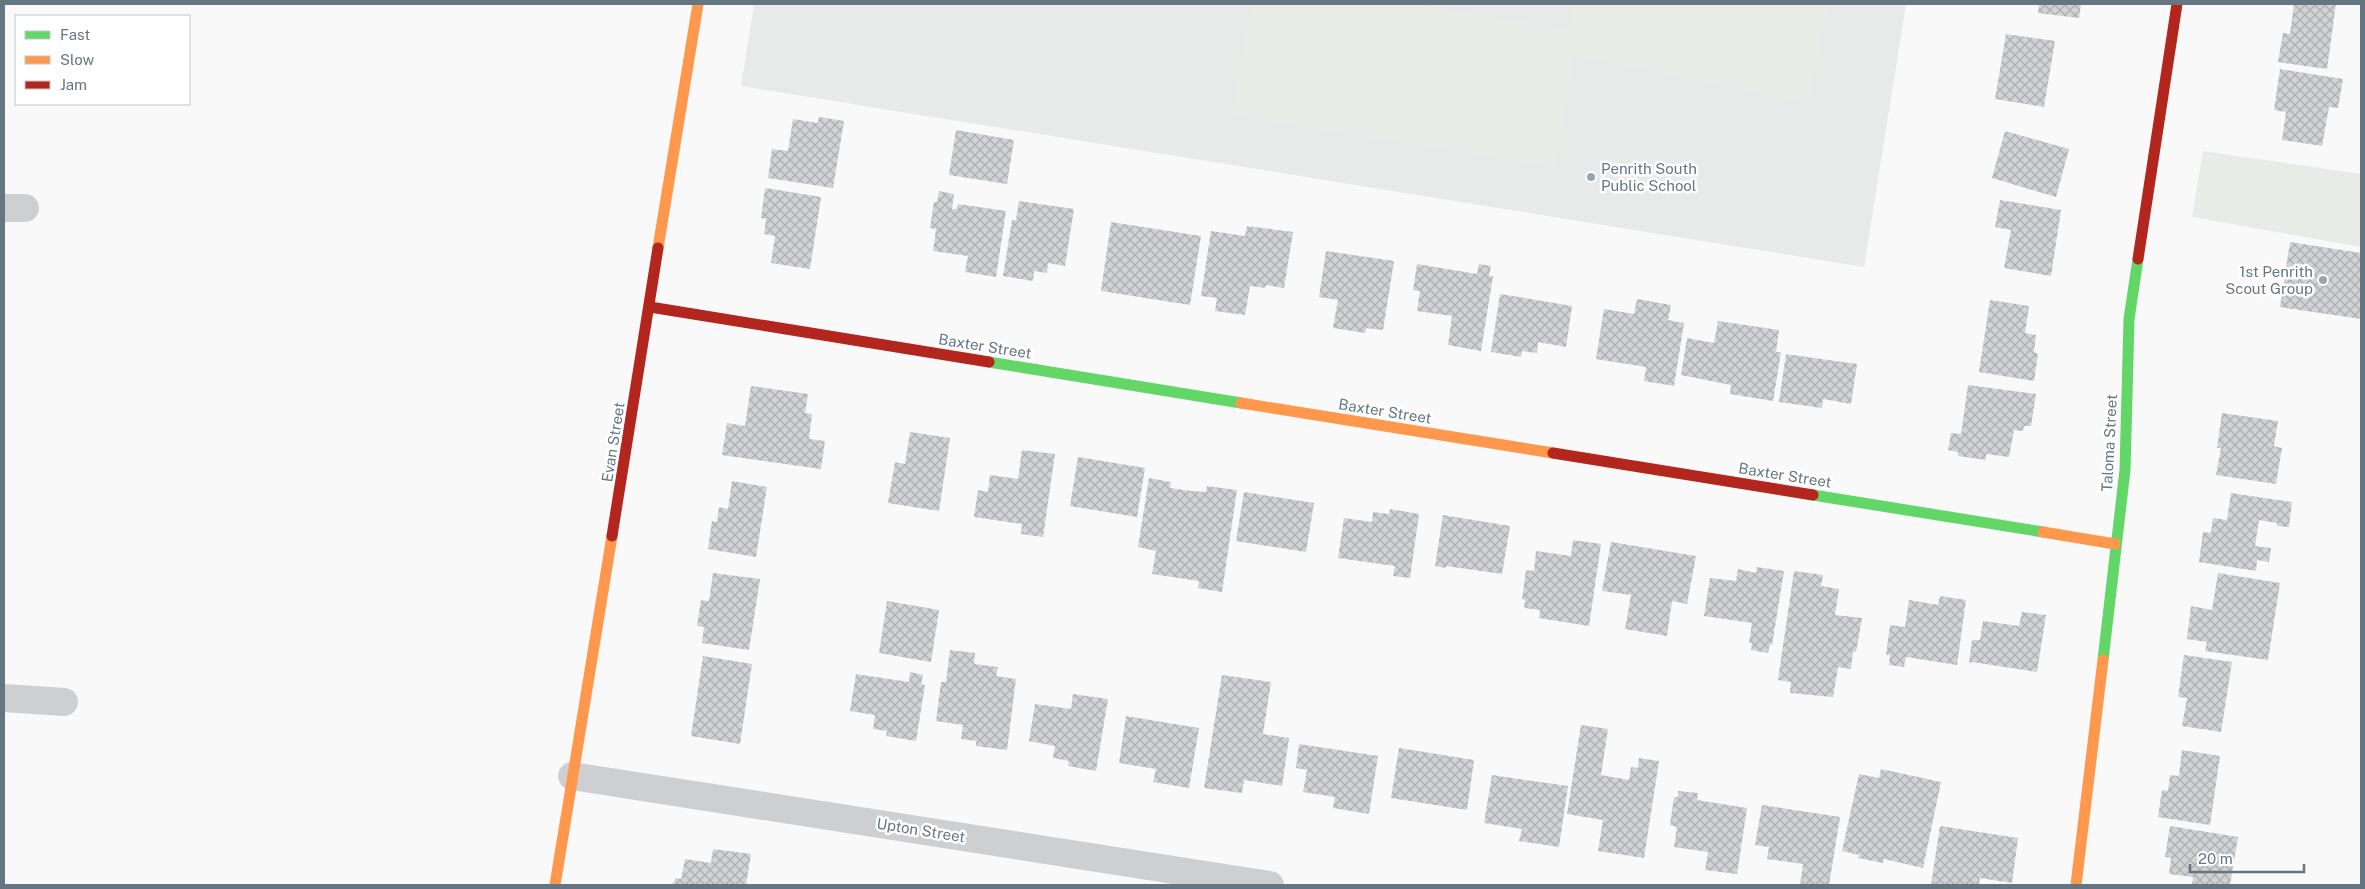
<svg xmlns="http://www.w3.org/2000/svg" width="2365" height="889" viewBox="0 0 2365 889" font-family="'Public Sans',sans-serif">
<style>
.built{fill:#e8e9e9}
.green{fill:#e8ebe6}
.building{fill:url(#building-cross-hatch)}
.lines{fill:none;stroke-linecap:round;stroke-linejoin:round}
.street{stroke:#cecfd0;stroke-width:28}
.fast{stroke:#63d668;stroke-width:11}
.slow{stroke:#ff974d;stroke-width:11}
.jam{stroke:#b3261e;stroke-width:11}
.poi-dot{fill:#99a4ac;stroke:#fff;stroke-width:2}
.labels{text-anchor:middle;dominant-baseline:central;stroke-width:5;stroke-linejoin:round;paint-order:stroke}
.poi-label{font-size:15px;fill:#657683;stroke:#fff;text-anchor:start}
.street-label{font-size:15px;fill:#657683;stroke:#fff}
</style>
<defs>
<pattern id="building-cross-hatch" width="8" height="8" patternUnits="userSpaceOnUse" patternTransform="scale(1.25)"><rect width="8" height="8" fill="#d0d2d3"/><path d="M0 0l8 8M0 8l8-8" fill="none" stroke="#acafb1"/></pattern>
</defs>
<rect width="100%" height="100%" fill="#f9f9f9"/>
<path class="built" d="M754 4H1906L1864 267 741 86Z"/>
<g class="green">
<path d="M1251 4H1413L1569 29 1574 4H1828L1808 104 1574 56 1556 168 1232 116Z"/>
<path d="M2203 151 2361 174V247L2192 217Z"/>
</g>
<g class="building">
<path d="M2039 4H2081L2079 18 2038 13Z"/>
<path d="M2294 4H2336L2327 69 2278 62 2283 33 2290 34Z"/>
<path d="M2006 34 2055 41 2044 107 1995 99Z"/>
<path d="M2280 69 2343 79 2338 108 2329 107 2322 146 2282 140 2286 112 2274 110Z"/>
<path d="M819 117 844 121 833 188 768 178 772 149 788 151 793 119 818 123Z"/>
<path d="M956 130 1014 140 1007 184 949 175Z"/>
<path d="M2005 131 2069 149 2056 197 1992 178Z"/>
<path d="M765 188 821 197 810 269 771 263 775 236 764 234 766 219 761 218Z"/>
<path d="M939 191 954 194 952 209H957L958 204 1006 211 996 277 965 272 968 256 933 251 936 229 930 228 934 202H937Z"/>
<path d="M2000 200 2061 210 2051 276 2004 268 2011 230 1995 227Z"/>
<path d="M1019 201 1074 209 1065 266 1048 263 1047 273 1034 271 1033 281 1003 276 1012 220H1016Z"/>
<path d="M1111 222 1201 236 1190 305 1101 291Z"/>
<path d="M1247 226 1293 232 1284 288 1266 285 1265 288 1250 286 1245 315 1215 311 1217 298 1201 296 1211 231 1245 236Z"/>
<path d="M2290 242 2361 253V319L2280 307Z"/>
<path d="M1326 251 1394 261 1383 330 1366 328 1365 333 1333 328 1338 300 1319 297Z"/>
<path d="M1417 264 1477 274 1479 264 1491 266 1489 276H1493L1481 351 1448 345 1452 316 1417 311 1420 291 1413 290Z"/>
<path d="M1500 294 1572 306 1566 347 1538 342 1537 353 1522 351 1521 357 1491 352Z"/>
<path d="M1637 299 1671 305 1668 320 1684 323 1674 386 1644 381 1646 367 1596 359 1604 309 1634 314Z"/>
<path d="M1990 300 2029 306 2025 333 2036 335 2034 352 2038 354 2034 381 1979 372Z"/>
<path d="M1718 321 1779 330 1776 352H1781L1773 401 1730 394 1731 385 1681 375 1687 338 1714 343Z"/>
<path d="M1786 354 1857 364 1851 404 1823 399 1822 408 1779 402Z"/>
<path d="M1968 385 2036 394 2031 426H2024L2023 431 2014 430 2009 457 1986 454V460L1958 456V452L1948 450 1951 433 1961 434Z"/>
<path d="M751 386 808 394 805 413 812 414 809 439 825 441 821 469 722 455 727 423 745 426Z"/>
<path d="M2222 413 2278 421 2274 446 2282 448 2276 484 2216 475 2221 448H2217Z"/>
<path d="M910 432 950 438 939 511 888 503 895 462 905 464Z"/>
<path d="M1022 450 1055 454 1043 537 1021 534 1022 524 974 517 978 490 988 492 990 475 1018 479Z"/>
<path d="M1078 457 1145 468 1137 517 1070 506Z"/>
<path d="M1149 478 1171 482 1170 488 1191 491 1206 492 1207 486 1237 490 1222 592 1198 588 1199 581 1152 574 1156 551 1138 547Z"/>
<path d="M732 481 767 487 756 557 708 549 712 521 717 522 719 507 728 509Z"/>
<path d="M1244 492 1314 503 1306 552 1236 541Z"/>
<path d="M2231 493 2292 502 2289 527 2277 526V523L2259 520 2255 546 2271 548 2269 562 2257 560 2256 571 2199 562 2203 532 2211 533 2213 518 2227 520Z"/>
<path d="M1390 509 1419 514 1410 578 1393 576 1395 566 1338 558 1344 518 1372 522 1373 512 1389 514Z"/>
<path d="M1443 515 1510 526 1502 574 1446 566V568L1435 566Z"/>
<path d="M1573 540 1601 544 1589 626 1539 618 1540 610 1524 608 1525 600 1522 599 1526 570 1534 571 1536 551 1571 556Z"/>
<path d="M1611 542 1696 556 1687 604 1672 601 1667 636 1625 629 1631 595 1602 591Z"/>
<path d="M1757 567 1784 571 1772 645 1770 644 1768 653 1751 650 1752 643H1749L1752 623 1704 616 1710 578 1736 581 1738 569 1756 573Z"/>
<path d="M1794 571 1823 575 1821 586 1839 589 1835 615 1862 618 1856 652 1853 651 1851 669 1838 667 1833 697 1790 693 1791 682 1778 680Z"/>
<path d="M713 573 760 579 749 650 702 643 704 627 697 626 701 600 709 601Z"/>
<path d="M2218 573 2280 583 2268 660 2205 651 2207 642 2187 639 2191 606 2212 610Z"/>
<path d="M1940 596 1966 600 1957 665 1906 657 1904 667 1889 665 1890 655H1886L1890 625 1905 627 1909 600 1938 605Z"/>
<path d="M887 601 939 610 931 662 879 653Z"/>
<path d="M2022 612 2046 615 2037 672 1972 662 1969 664 1972 640H1980L1983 621 2019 626Z"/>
<path d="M950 650 975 653 974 664 998 667 996 676 1016 679 1007 750 976 746V741L961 739 963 725 936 721 941 682H946Z"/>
<path d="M2184 655 2232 662 2221 732 2182 726 2187 698 2178 697Z"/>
<path d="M703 656 752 664 740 744 691 736Z"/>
<path d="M910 672 923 675 921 684 925 685 916 741 886 736 887 731 873 729 875 715 850 711 856 674 909 682Z"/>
<path d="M1222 675 1271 682 1263 734 1289 738 1282 786 1244 780 1242 793 1204 788Z"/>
<path d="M1073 694 1108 699 1096 771 1068 766 1069 761 1053 758 1055 746 1029 741 1035 704 1071 709Z"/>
<path d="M1126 716 1199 728 1189 788 1153 782 1156 769 1119 763Z"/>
<path d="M1581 725 1608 729 1601 775 1629 780 1631 767 1638 768 1639 758 1659 761 1644 858 1598 851 1603 820 1567 814Z"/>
<path d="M1299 744 1378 756 1369 814 1333 808 1335 797 1303 792 1307 770 1296 768Z"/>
<path d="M1399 748 1474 760 1467 810 1391 798Z"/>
<path d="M2182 750 2220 756 2210 825 2158 817 2162 790 2168 791 2170 775 2179 776Z"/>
<path d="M1881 769 1941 782 1923 868 1884 859 1883 863 1858 858 1859 855 1842 851 1859 774 1879 778Z"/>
<path d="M1492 775 1568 786 1559 847 1519 841 1522 829 1484 823Z"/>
<path d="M1678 791 1698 793 1697 800 1747 808 1737 874 1705 870 1708 852 1674 847 1677 827 1670 825 1674 797H1678Z"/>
<path d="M1762 805 1840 817 1829 885H1800L1803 864 1767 859 1769 847 1755 845Z"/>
<path d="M1940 826 2018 838 2012 883 1980 878 1979 885H1931Z"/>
<path d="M2170 826 2238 837 2230 885H2192L2193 877 2169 874 2171 858 2165 857Z"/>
<path d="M713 849 751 854 746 885H673L675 878 681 879 685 859 711 863Z"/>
</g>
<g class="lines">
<g class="street">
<path d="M4 208H25"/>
<path d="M4 698 64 702"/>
<path d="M572 776 1270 885"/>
</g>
<g class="fast">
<path d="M989 362 1241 403"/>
<path d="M1813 495 2043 532"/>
<path d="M2103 660 2125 470 2129 319 2138 259"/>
</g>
<g class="slow">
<path d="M658 248 698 4"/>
<path d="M1241 403 1553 453"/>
<path d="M2043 532 2115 544"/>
<path d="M555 885 612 536"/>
<path d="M2076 885 2103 660"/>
</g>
<g class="jam">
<path d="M2138 259 2177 4"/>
<path d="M650 307 989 362"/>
<path d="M1553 453 1813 495"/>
<path d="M612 536 658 248"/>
</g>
</g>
<g class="poi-dot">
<circle cx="1591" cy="177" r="5"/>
<circle cx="2323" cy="280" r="5"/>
</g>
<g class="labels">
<g class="poi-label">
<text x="1601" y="168">Penrith South<tspan x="1601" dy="17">Public School</tspan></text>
<text x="2313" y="271" text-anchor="end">1st Penrith<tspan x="2313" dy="17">Scout Group</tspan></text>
</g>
<g class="street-label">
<text transform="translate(985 346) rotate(9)">Baxter Street</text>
<text transform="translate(1385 411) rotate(9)">Baxter Street</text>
<text transform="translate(613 442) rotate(-81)">Evan Street</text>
<text transform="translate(2109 443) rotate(-87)">Taloma Street</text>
<text transform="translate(1785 475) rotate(9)">Baxter Street</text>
<text transform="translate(921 830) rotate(9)">Upton Street</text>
</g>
</g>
<rect width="2365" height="889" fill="none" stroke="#657683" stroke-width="10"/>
<rect x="15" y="15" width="175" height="90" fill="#ffffff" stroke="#c1c8cd"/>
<rect x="25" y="31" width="25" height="8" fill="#63d668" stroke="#c1c8cd"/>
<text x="60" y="40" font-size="15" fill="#657683">Fast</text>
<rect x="25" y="56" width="25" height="8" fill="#ff974d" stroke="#c1c8cd"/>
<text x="60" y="65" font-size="15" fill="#657683">Slow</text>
<rect x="25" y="81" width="25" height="8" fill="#b3261e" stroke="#c1c8cd"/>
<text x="60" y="90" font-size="15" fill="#657683">Jam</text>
<path d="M2190 864v8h114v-8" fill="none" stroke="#657683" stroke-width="2.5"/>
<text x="2198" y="864" font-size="15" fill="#657683" stroke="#ffffff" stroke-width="4" paint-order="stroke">20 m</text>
</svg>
